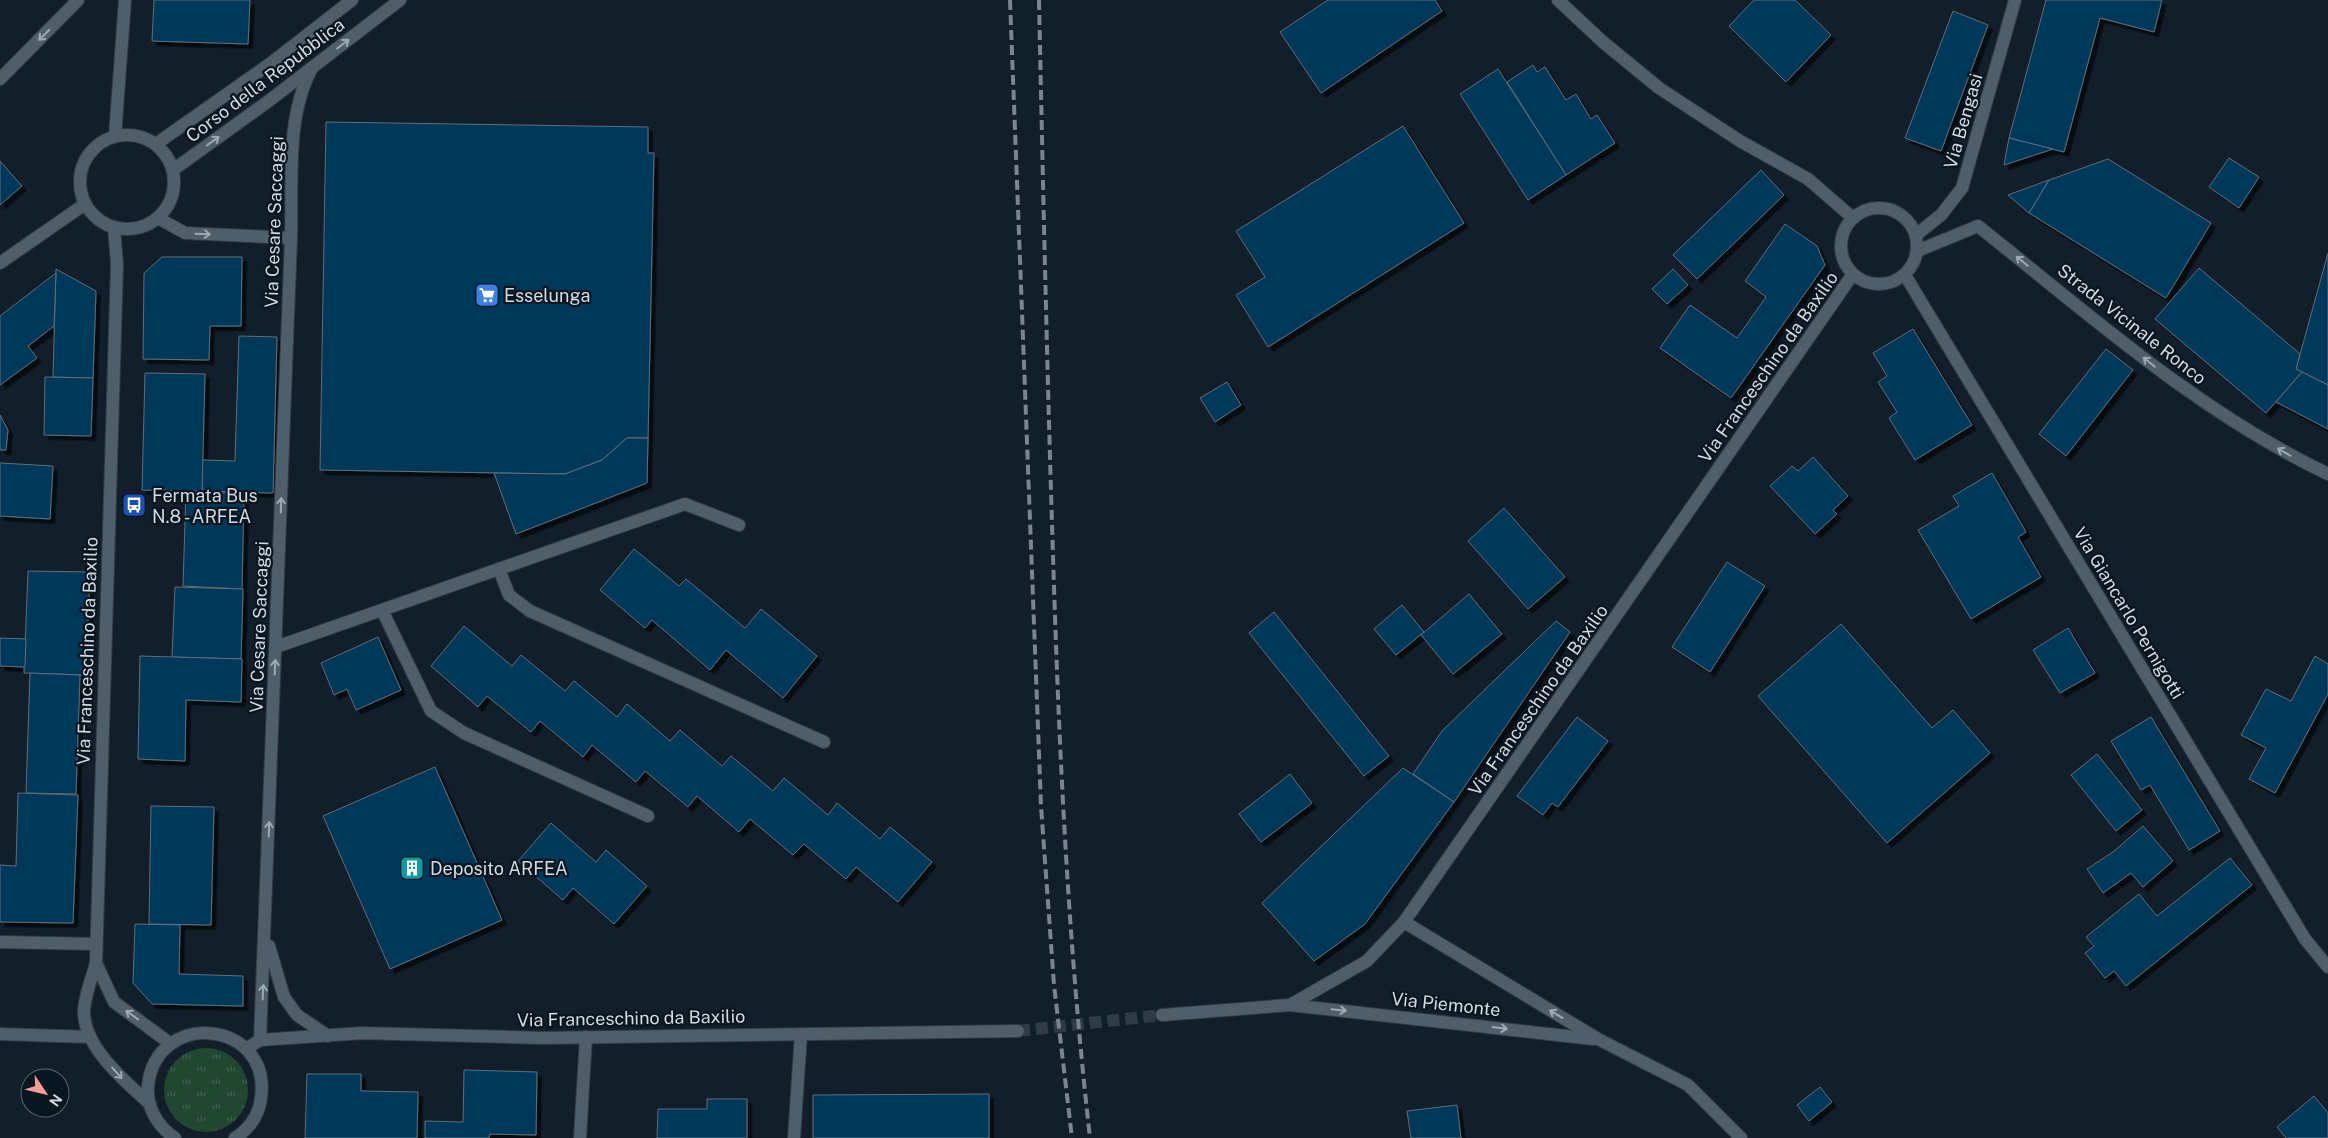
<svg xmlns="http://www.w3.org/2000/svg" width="2328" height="1138" viewBox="0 0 2328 1138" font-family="'Public Sans',sans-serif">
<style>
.grass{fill:url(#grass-tufts)}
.building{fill:#01385a;stroke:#5f6e7b;filter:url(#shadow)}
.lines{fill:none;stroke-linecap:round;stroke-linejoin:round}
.street-tunnel{stroke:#2f3b46;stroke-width:12;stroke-dasharray:12 6;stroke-linecap:butt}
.lane-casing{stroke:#333b44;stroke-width:14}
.street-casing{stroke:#333b44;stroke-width:14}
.secondary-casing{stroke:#333b44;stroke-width:14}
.lane{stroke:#4f5e6b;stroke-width:12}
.street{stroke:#4f5e6b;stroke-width:12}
.secondary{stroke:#4f5e6b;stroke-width:12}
.rail{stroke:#7a858e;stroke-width:4;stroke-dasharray:10 5;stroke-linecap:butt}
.oneway{stroke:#9ea9b2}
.labels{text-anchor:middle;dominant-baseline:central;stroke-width:4.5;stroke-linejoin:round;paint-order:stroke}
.street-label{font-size:18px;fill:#d2dbe2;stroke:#091620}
.poi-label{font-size:18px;fill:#d2dbe2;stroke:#091620;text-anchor:start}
</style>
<defs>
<pattern id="grass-tufts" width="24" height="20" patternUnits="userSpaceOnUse" patternTransform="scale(1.25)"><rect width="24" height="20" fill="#224731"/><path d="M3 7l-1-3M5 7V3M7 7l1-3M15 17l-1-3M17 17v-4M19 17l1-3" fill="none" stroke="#41614f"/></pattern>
<filter id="shadow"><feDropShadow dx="4.5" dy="4.5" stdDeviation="0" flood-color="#0009"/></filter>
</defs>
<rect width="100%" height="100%" fill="#121f2a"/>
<circle class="grass" cx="206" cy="1090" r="42"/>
<g class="building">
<path d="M154 0H250L248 44 152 41Z"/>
<path d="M1328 0H1435L1442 11 1321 93 1280 32Z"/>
<path d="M1754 0H1795L1831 35 1786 82 1729 26Z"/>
<path d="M2046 0H2162L2154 32 2100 18 2064 152 2009 138Z"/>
<path d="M1953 11 1988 25 1941 151 1905 138Z"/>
<path d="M1533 65 1537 72 1545 67 1566 100 1576 94 1591 119 1597 115 1615 143 1566 175 1507 82Z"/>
<path d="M1498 69 1566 175 1528 200 1460 94Z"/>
<path d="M326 122 648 127V153H654L648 438H627L602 460 565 474 320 470Z"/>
<path d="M1403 126 1464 223 1268 347 1236 295 1265 277 1236 231Z"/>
<path d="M2009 138 2053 149 2004 165Z"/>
<path d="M2229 158 2259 177 2239 208 2209 187Z"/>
<path d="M2108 159 2211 223 2166 298 2029 213 2049 180Z"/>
<path d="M0 161 22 186 0 205Z"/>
<path d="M1761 170 1784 195 1697 279 1673 255Z"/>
<path d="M2049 180 2029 213 2008 195Z"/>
<path d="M1785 224 1817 246 1825 265 1731 398 1660 348 1690 305 1737 338 1766 297 1745 281Z"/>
<path d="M2328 253V385L2296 369Z"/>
<path d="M162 257H242L241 326H210L209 360 143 359 144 273Z"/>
<path d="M2199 268 2300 354 2296 369 2302 372 2266 413 2155 319Z"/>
<path d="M56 269 96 291 93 378 53 377Z"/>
<path d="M1673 269 1688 285 1667 304 1652 289Z"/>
<path d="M56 273 54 326 28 346 37 358 0 385V316Z"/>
<path d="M1913 329 1972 425 1915 460 1889 418 1897 412 1878 382 1887 376 1873 353Z"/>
<path d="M239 336 277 337 273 493 202 491V460L235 461Z"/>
<path d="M2106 349 2133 370 2066 456 2039 434Z"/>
<path d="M2302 372 2328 385V429L2276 402Z"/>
<path d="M145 373 205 374 202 491 142 490Z"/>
<path d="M45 377 93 378 91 436 44 435Z"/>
<path d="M1227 382 1241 405 1215 422 1200 398Z"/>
<path d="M0 415 8 430 6 450H0Z"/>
<path d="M627 438H648L647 483 516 534 494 473 565 474 602 460Z"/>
<path d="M1813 457 1848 496 1833 510 1837 514 1815 534 1770 486 1792 466 1798 471Z"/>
<path d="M0 463 53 466 50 519 0 516Z"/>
<path d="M1992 473 2026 532 2018 537 2041 577 1971 619 1918 530 1959 506 1953 496Z"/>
<path d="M186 491 244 493 242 589 183 586Z"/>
<path d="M1504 508 1565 577 1528 609 1468 541Z"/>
<path d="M634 549 679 586 686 579 745 628 761 609 817 656 783 698 726 650 710 670 652 620 645 628 600 590Z"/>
<path d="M1727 562 1765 586 1710 672 1672 647Z"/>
<path d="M28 571 90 572 86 675 24 673Z"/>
<path d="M175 587 243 589 241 659 172 657Z"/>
<path d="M1469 594 1502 634 1453 674 1421 635Z"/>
<path d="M1402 605 1424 632 1396 655 1374 629Z"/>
<path d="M1274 612 1389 756 1364 776 1249 633Z"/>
<path d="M1556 621 1570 632 1454 802 1413 774 1442 731Z"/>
<path d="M1841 624 1932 728 1953 710 1990 753 1887 843 1758 696Z"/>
<path d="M464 626 512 666 521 655 565 691 574 681 617 717 627 704 670 741 680 730 722 766 731 756 773 791 784 778 828 815 837 803 880 839 890 827 932 862 898 902 856 867 846 879 804 844 793 855 750 819 739 832 697 796 688 807 645 771 636 782 592 745 583 757 540 721 531 732 487 696 478 707 431 666Z"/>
<path d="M2068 628 2095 673 2060 693 2033 650Z"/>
<path d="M378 637 401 690 356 710 347 689 334 695 321 663Z"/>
<path d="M0 638 26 639 25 667 0 666Z"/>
<path d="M140 656 242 659 241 702 186 700 185 761 138 759Z"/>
<path d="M2315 656 2328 664V694L2275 793 2249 779 2266 748 2241 735 2266 689 2291 701Z"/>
<path d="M30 673 80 675 76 794 26 793Z"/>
<path d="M1577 717 1608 741 1558 807 1552 803 1543 815 1517 796Z"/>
<path d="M2151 717 2220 831 2189 850 2150 785 2141 790 2111 741Z"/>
<path d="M2097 754 2142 810 2116 831 2071 775Z"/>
<path d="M435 767 502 920 390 969 323 816Z"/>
<path d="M1403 768 1454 802 1365 924 1314 961 1262 903Z"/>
<path d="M1290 774 1312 803 1261 842 1239 814Z"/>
<path d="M18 793 78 795 73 923 0 922V865L16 866Z"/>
<path d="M151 806 214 807 211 925 149 924Z"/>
<path d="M551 823 596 862 606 850 647 886 614 924 573 888 563 900 518 861Z"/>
<path d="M2143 826 2173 861 2143 887 2131 873 2103 893 2087 869 2113 852Z"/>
<path d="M2230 858 2252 885 2126 986 2114 971 2105 978 2085 953 2094 946 2086 937 2139 894 2157 916Z"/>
<path d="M135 924 180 925 179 974 243 976V1006L152 1004 133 983Z"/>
<path d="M464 1070 537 1072 536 1135 490 1134 489 1138H425V1121L463 1122Z"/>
<path d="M307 1074H361V1091L418 1092 417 1138H305Z"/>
<path d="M1820 1087 1832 1102 1809 1121 1797 1105Z"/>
<path d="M989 1094V1138H813V1095Z"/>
<path d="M2314 1096 2328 1113V1138H2286L2277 1127Z"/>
<path d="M707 1099H747V1138H657L658 1109H707Z"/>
<path d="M1457 1105 1461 1138H1411L1407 1111Z"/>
</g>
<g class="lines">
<path class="street-tunnel" d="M1018 1031 1162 1015"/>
<g class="lane-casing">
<path id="lane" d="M1916 235 1941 215 1962 188 2015 0"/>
</g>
<g class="street-casing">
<g id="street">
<path d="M1558 0 1603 42 1659 88 1740 141 1808 179 1853 218"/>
<path d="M0 79 78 0"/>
<path d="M115 136 125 0"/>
<circle cx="1879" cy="246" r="38"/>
<path d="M158 218 185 233 291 238"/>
<path d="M114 228 117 264 96 963 114 1002 171 1044"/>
<path d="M1917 251 1978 226C2090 315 2198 412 2328 474"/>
<path d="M1905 275 2305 939 2328 967"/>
<path d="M499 569 509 595 530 611 824 742"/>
<path d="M382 610 431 711 464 733 648 816"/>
<path d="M276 647 685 504 739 525"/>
<path d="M1404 922 1598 1039 1688 1085 1741 1138"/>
<path d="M0 942 95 944"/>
<path d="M269 946 284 997 297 1015 328 1036"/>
<path d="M96 963C92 978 84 997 84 1012 84 1048 126 1082 150 1104"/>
<path d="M1290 1005 1593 1039"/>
<path d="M1162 1015 1290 1005 1367 961 1404 922 1853 274"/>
<path d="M0 1034 90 1037"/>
<path d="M260 1040 291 238C293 182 285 118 312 68"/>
<path d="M246 1049 260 1040 362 1033 542 1038 1018 1031"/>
<path d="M175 1138C158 1127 146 1107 148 1086 156 1008 272 1020 261 1098 259 1115 249 1129 235 1138"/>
<path d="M580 1138 586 1037"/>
<path d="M794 1138 801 1034"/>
</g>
</g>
<g class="secondary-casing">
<g id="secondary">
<circle cx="127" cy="182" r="47"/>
<path d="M156 144 271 63 352 0"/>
<path d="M173 170 270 100 400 0"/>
<path d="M0 263 85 204"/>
</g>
</g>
<use href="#lane" class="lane"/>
<use href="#street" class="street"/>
<use href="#secondary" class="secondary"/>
<g class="rail">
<path d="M1010 0 1041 806 1054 985 1072 1138"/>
<path d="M1039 0C1043 185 1047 370 1053 555 1059 750 1068 944 1090 1138"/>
</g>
</g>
<defs><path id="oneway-shaft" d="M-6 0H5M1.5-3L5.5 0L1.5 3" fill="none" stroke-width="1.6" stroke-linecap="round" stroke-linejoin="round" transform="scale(1.25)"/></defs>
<g class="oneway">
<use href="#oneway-shaft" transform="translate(44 35) rotate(135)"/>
<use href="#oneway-shaft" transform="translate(343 44) rotate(-37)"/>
<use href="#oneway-shaft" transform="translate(213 141) rotate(-36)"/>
<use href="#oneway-shaft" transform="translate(203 234) rotate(2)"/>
<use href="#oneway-shaft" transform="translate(2022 261) rotate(-141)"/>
<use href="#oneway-shaft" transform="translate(2149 362) rotate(-141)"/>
<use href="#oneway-shaft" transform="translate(2284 452) rotate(-150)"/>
<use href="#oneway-shaft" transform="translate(281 505) rotate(-88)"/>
<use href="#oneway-shaft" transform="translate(275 667) rotate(-88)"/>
<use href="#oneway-shaft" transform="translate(269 829) rotate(-88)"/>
<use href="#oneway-shaft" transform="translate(263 992) rotate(-87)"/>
<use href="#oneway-shaft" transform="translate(1339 1010) rotate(6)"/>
<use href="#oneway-shaft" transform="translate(1556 1014) rotate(-149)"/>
<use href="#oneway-shaft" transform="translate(132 1015) rotate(-144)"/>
<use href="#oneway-shaft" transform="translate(1500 1028) rotate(7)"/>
<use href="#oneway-shaft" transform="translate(117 1073) rotate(48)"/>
</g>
<defs>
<g id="supermarket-square" transform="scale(1.25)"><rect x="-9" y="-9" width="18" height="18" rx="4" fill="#3f7fe0" stroke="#091620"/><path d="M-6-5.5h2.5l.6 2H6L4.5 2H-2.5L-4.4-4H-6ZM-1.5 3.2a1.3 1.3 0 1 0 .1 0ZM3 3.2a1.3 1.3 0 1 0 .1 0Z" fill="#fff"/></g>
<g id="bus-square" transform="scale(1.25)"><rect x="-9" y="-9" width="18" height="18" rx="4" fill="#1a4fb4" stroke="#091620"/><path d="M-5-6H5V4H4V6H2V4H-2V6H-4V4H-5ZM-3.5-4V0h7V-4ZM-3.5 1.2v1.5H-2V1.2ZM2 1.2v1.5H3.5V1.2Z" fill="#fff"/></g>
<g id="building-square" transform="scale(1.25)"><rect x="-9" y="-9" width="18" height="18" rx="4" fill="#0f9aa8" stroke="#091620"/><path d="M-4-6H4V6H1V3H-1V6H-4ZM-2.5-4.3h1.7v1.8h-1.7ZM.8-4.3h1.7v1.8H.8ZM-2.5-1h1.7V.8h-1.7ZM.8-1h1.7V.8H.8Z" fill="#fff"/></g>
</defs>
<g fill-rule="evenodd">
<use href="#supermarket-square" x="487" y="295"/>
<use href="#bus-square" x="134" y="505"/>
<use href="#building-square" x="412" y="868"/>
</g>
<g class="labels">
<g class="street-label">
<text transform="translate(265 80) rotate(-37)">Corso della Repubblica</text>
<text transform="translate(1963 121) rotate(-74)">Via Bengasi</text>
<text transform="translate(274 222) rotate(-88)">Via Cesare Saccaggi</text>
<text transform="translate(2132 324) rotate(38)">Strada Vicinale Ronco</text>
<text transform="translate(1768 367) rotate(-55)">Via Franceschino da Baxilio</text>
<text transform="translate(2129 613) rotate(59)">Via Giancarlo Pernigotti</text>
<text transform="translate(259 627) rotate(-88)">Via Cesare Saccaggi</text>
<text transform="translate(87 651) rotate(-88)">Via Franceschino da Baxilio</text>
<text transform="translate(1538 700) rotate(-55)">Via Franceschino da Baxilio</text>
<text transform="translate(1446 1004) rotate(6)">Via Piemonte</text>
<text transform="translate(631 1018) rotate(-1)">Via Franceschino da Baxilio</text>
</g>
<g class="poi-label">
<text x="504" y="295">Esselunga</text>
<text x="152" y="495">Fermata Bus<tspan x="152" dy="21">N.8 - ARFEA</tspan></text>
<text x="430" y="868">Deposito ARFEA</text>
</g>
</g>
<g transform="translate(45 1093) rotate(125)"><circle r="24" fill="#091620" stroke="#59656e"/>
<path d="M0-4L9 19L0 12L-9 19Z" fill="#f59b9a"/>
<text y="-8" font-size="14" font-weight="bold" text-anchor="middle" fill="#d2dbe2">N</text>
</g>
</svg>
